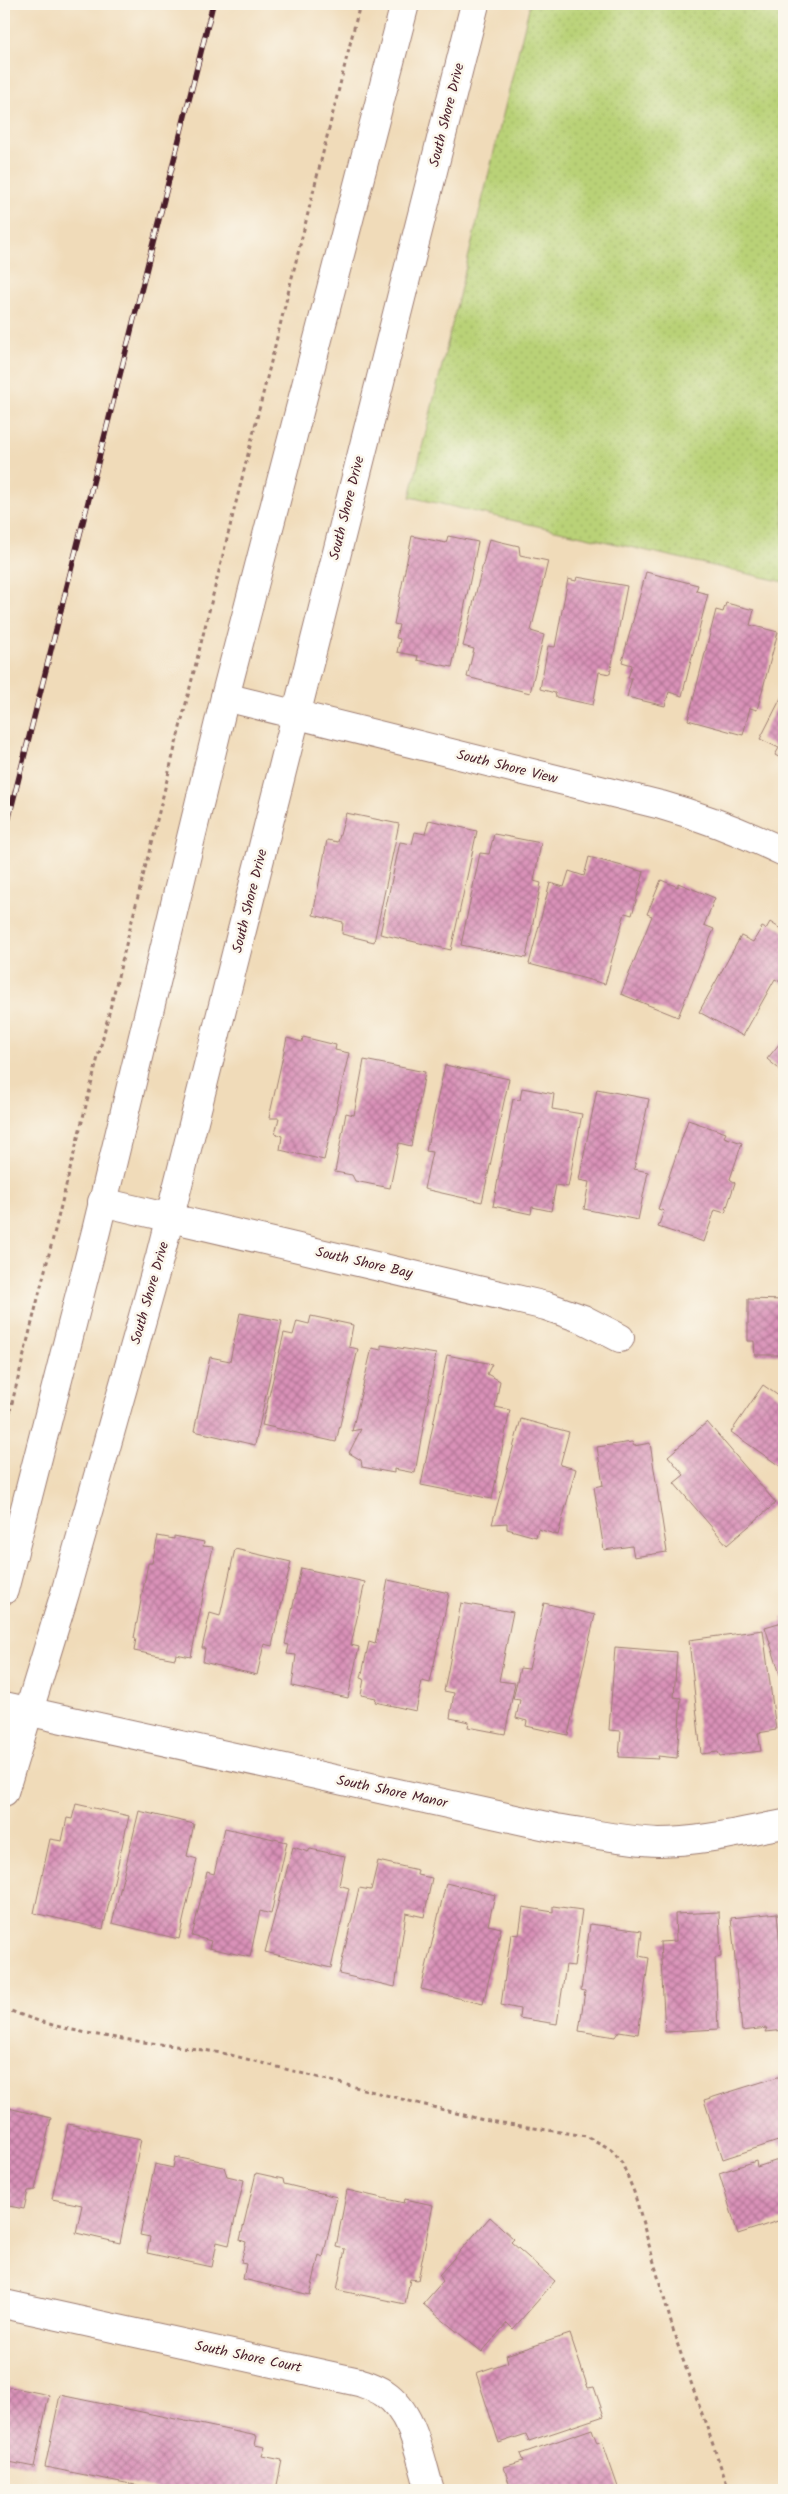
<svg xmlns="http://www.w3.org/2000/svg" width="788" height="2494" viewBox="0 0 788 2494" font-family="Kalam,sans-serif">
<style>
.grass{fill:url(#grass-dots);stroke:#827851}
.building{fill:url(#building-cross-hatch)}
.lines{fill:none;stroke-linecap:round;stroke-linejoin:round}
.minor-casing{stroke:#9d7d72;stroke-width:30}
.path{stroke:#9d7d72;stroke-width:3;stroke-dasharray:4 4;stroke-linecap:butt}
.minor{stroke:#fff;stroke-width:28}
.rail-casing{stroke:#4a1f2b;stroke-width:5.5}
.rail{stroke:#fbf7ec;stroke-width:4;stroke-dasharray:11;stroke-linecap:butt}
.labels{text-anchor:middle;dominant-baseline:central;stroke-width:5;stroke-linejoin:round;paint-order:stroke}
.street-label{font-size:14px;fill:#4a1f2b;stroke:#fbf7ec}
</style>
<defs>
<pattern id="grass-dots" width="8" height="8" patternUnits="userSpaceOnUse" patternTransform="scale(1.25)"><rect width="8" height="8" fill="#b9d277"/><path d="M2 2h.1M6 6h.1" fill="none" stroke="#a1b467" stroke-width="1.8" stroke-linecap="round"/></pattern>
<pattern id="building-cross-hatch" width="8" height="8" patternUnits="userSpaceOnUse" patternTransform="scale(1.25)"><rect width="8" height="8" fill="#d991b8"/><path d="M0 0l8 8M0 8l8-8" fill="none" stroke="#b27696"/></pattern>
</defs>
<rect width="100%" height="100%" fill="#fbf7ec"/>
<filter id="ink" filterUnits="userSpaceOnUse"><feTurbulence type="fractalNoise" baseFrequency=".02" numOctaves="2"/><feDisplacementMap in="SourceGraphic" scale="10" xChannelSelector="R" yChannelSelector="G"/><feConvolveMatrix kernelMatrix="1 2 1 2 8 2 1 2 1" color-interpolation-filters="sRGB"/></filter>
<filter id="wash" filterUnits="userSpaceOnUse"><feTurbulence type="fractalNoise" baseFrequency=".0096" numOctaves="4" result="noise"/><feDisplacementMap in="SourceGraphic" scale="20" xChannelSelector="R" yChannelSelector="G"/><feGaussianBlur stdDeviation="1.12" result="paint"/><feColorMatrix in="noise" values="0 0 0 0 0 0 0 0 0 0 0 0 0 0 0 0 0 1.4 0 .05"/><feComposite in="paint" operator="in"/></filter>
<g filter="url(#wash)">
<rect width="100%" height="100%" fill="#f0dbb9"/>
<path class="grass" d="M530 4H784V582L410 497Z"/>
<g id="blocks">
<g class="building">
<path d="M412 536 446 543 448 536 478 542 452 667 417 660 418 656 397 652 400 639 396 638 399 625 394 624Z"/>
<path d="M489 539 519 546 520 555 548 561 531 631 544 635 530 693 467 677 474 649 463 646Z"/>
<path d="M646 572 698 585 696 591 708 594 682 696 669 692 665 706 627 697 632 678H628L632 665 622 662Z"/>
<path d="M577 577 627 586 610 674 599 672 593 705 556 697 555 693 540 689 548 646 555 647 568 579 576 581Z"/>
<path d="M726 603 754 610 750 625 778 632 757 710 750 708 743 735 688 720 716 610 723 612Z"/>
<path d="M784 692V760L775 755 779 748 760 739Z"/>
<path d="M346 813 399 824 374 942 342 934 343 922 313 915 327 840 338 842Z"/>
<path d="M429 820 477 831 451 950 380 934 400 842 412 844 415 832 425 834Z"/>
<path d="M494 834 541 843 534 881 541 883 526 958 461 945 480 853 489 854Z"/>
<path d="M589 857 644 872 632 915 625 913 605 984 529 964 550 883 564 887 569 871 584 876Z"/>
<path d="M661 880 678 887V883L715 898 704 925 714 929 678 1017 621 994 652 916 647 914Z"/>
<path d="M770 922 784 931V984L775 979 743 1036 699 1012 741 936 753 942 762 927 766 929Z"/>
<path d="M303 1037 336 1045 335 1050 349 1053 324 1160 280 1150 282 1136 275 1134 279 1118H269L287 1038 302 1042Z"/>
<path d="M784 1038V1073L767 1059Z"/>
<path d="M364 1060 425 1072 411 1146 399 1143 390 1188 355 1181 352 1175 335 1172 346 1113 354 1115Z"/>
<path d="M445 1065 509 1079 482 1202 424 1189 432 1152 426 1151Z"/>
<path d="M522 1088 554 1094 552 1109 582 1114 568 1187 556 1185 551 1211 532 1207 531 1214 493 1206 513 1099 520 1100Z"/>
<path d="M597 1089 649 1099 634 1169 648 1172 638 1220 584 1209 589 1182 579 1180Z"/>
<path d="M688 1120 726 1133 724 1137 742 1143 730 1179 735 1183 725 1213 715 1210 704 1242 658 1227 664 1211 658 1209Z"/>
<path d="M748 1299 784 1300V1355H755L754 1341H748Z"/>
<path d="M240 1313 282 1321 255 1445 194 1431 210 1357 230 1361Z"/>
<path d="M311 1316 353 1325 349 1347 358 1349 336 1442 262 1425 284 1333 293 1335 297 1321 309 1324Z"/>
<path d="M381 1345 436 1354 415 1473 394 1469V1473L362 1467 361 1460 349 1453 361 1429 352 1431 372 1348 381 1350Z"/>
<path d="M447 1355 492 1364 487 1374 500 1381 495 1407 510 1410 492 1499 421 1485Z"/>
<path d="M763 1385 783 1399 784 1397V1469L731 1432Z"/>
<path d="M521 1419 569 1432 560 1465 576 1469 558 1535 538 1529 536 1537 507 1529V1523L492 1524Z"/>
<path d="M707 1422 776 1503 727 1545 674 1483 684 1475 668 1456Z"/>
<path d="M632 1442 634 1446 650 1443 667 1552 634 1557 632 1546 604 1550 594 1487 603 1485 597 1447Z"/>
<path d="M158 1536 174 1539V1536L204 1542 203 1546 213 1547 191 1657 176 1654 175 1659 134 1651 136 1638H134L148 1563H152Z"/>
<path d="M235 1549 291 1562 272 1646 264 1644 257 1675 203 1662 205 1648H202L210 1613 220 1616Z"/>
<path d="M301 1568 365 1582 351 1645 359 1647 348 1698 292 1686 296 1655 287 1654 289 1645 285 1644Z"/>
<path d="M388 1580 449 1593 430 1683 422 1681 416 1711 375 1702 376 1698 361 1695 364 1679 361 1678 369 1642 375 1644Z"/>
<path d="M461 1603 513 1612 499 1681 515 1683 505 1734 468 1727 469 1722 450 1718 454 1693 444 1691Z"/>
<path d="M544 1603 595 1615 568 1735 526 1726 527 1721 516 1718 520 1700 513 1699 520 1668 529 1669Z"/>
<path d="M784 1616V1687L765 1627 782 1622 781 1617Z"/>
<path d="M763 1630 776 1730 758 1733 761 1751 720 1756 718 1752 701 1754 689 1640Z"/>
<path d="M615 1647 677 1652 674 1697 681 1698 677 1758 658 1756 659 1759 619 1757 621 1731 609 1730Z"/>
<path d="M76 1804 129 1816 103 1929 34 1913 50 1839 62 1841 67 1818 72 1819Z"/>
<path d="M139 1811 194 1824 187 1856 197 1859 179 1939 112 1923Z"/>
<path d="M225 1828 287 1842 271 1914 260 1911 250 1957 209 1948 211 1941 192 1936 207 1872 214 1874Z"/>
<path d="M293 1847 308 1852 310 1849 345 1856 339 1885 349 1888 331 1968 265 1952Z"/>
<path d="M378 1861 418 1870 417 1875 432 1878 424 1917 406 1913 395 1987 339 1974 359 1888 371 1890Z"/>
<path d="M446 1883 495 1895 488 1925 501 1928 483 2004 421 1989Z"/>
<path d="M553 1906 582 1910 574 1966 566 1965 557 2024 519 2018 520 2009 501 2005 511 1934 519 1935 523 1907 553 1912Z"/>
<path d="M719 1912 721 1957 715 1958 718 2029 665 2032 660 1942 676 1941 675 1914Z"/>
<path d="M777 1913 780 1947 784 1946V2030L765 2032 767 2028 742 2031 731 1918Z"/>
<path d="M590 1924 642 1931 639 1956 649 1958 638 2034 619 2031 615 2037 579 2031 585 1991 581 1990Z"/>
<path d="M781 2076 784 2083V2143L779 2145 778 2141 723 2159 704 2100Z"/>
<path d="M4 2107 51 2118 35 2190 28 2191 24 2209 4 2205Z"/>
<path d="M68 2124 141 2139 120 2243 76 2233 82 2205 52 2199Z"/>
<path d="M175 2157 224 2167 227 2176 244 2180 229 2245 217 2242 212 2267 147 2253 150 2237 140 2235 155 2164 173 2168Z"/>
<path d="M784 2158V2219L738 2234 719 2173 756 2161 757 2167Z"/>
<path d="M256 2173 283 2179 284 2184 337 2197 323 2257 319 2255 310 2295 243 2279 246 2264 241 2263 246 2242 240 2240Z"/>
<path d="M347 2190 404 2203 405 2199 433 2205 418 2280 410 2279 405 2304 337 2290 345 2249 336 2247Z"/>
<path d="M490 2217 514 2239 511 2242 555 2281 513 2329 507 2323 482 2352 423 2304 443 2281 439 2275Z"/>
<path d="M570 2334 588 2388 594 2387 604 2416 529 2441 526 2434 499 2443 476 2373 508 2362 506 2355Z"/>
<path d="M4 2378 7 2379 6 2386 49 2395 34 2467 4 2461Z"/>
<path d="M60 2395 257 2436 255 2445 265 2447 262 2456 282 2460 276 2490 257 2488 256 2490H161L45 2467Z"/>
<path d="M592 2429 597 2443 602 2441 619 2490H511L504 2467 523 2461 520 2454Z"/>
</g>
</g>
</g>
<g filter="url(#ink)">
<use href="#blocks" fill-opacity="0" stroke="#9d7d72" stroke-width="1"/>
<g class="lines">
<g class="minor-casing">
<g id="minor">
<path d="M225 697 661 805C704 817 744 833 784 852"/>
<path d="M102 1202 546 1306 583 1319 620 1338"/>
<path d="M4 1590 96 1231 225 697 405 4"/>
<path d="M4 1706 556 1828C590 1833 625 1841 659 1842 698 1842 746 1831 784 1824"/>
<path d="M4 1792 65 1593 160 1256 475 4"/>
<path d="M4 2304 359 2382C367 2385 377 2388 384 2393 414 2413 420 2458 430 2490"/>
</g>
</g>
<g class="path">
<path d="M4 1435 360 4"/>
<path d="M4 2008C78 2040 150 2040 227 2054L483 2120 586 2136 611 2149 622 2163 634 2192 676 2340 729 2490"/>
</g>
<use href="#minor" class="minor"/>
<g class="rail-casing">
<path id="rail" d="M4 837 213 4"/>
</g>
<use href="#rail" class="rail"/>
</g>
</g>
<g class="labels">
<g class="street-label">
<text transform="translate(447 115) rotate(-76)">South Shore Drive</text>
<text transform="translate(347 508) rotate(-76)">South Shore Drive</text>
<text transform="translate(507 767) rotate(14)">South Shore View</text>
<text transform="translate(250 901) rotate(-76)">South Shore Drive</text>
<text transform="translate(364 1263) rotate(13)">South Shore Bay</text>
<text transform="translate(150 1293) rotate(-74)">South Shore Drive</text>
<text transform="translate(392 1792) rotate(12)">South Shore Manor</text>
<text transform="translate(248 2357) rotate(12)">South Shore Court</text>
</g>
</g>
<rect width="788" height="2494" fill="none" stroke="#fbf7ec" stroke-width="20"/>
</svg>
